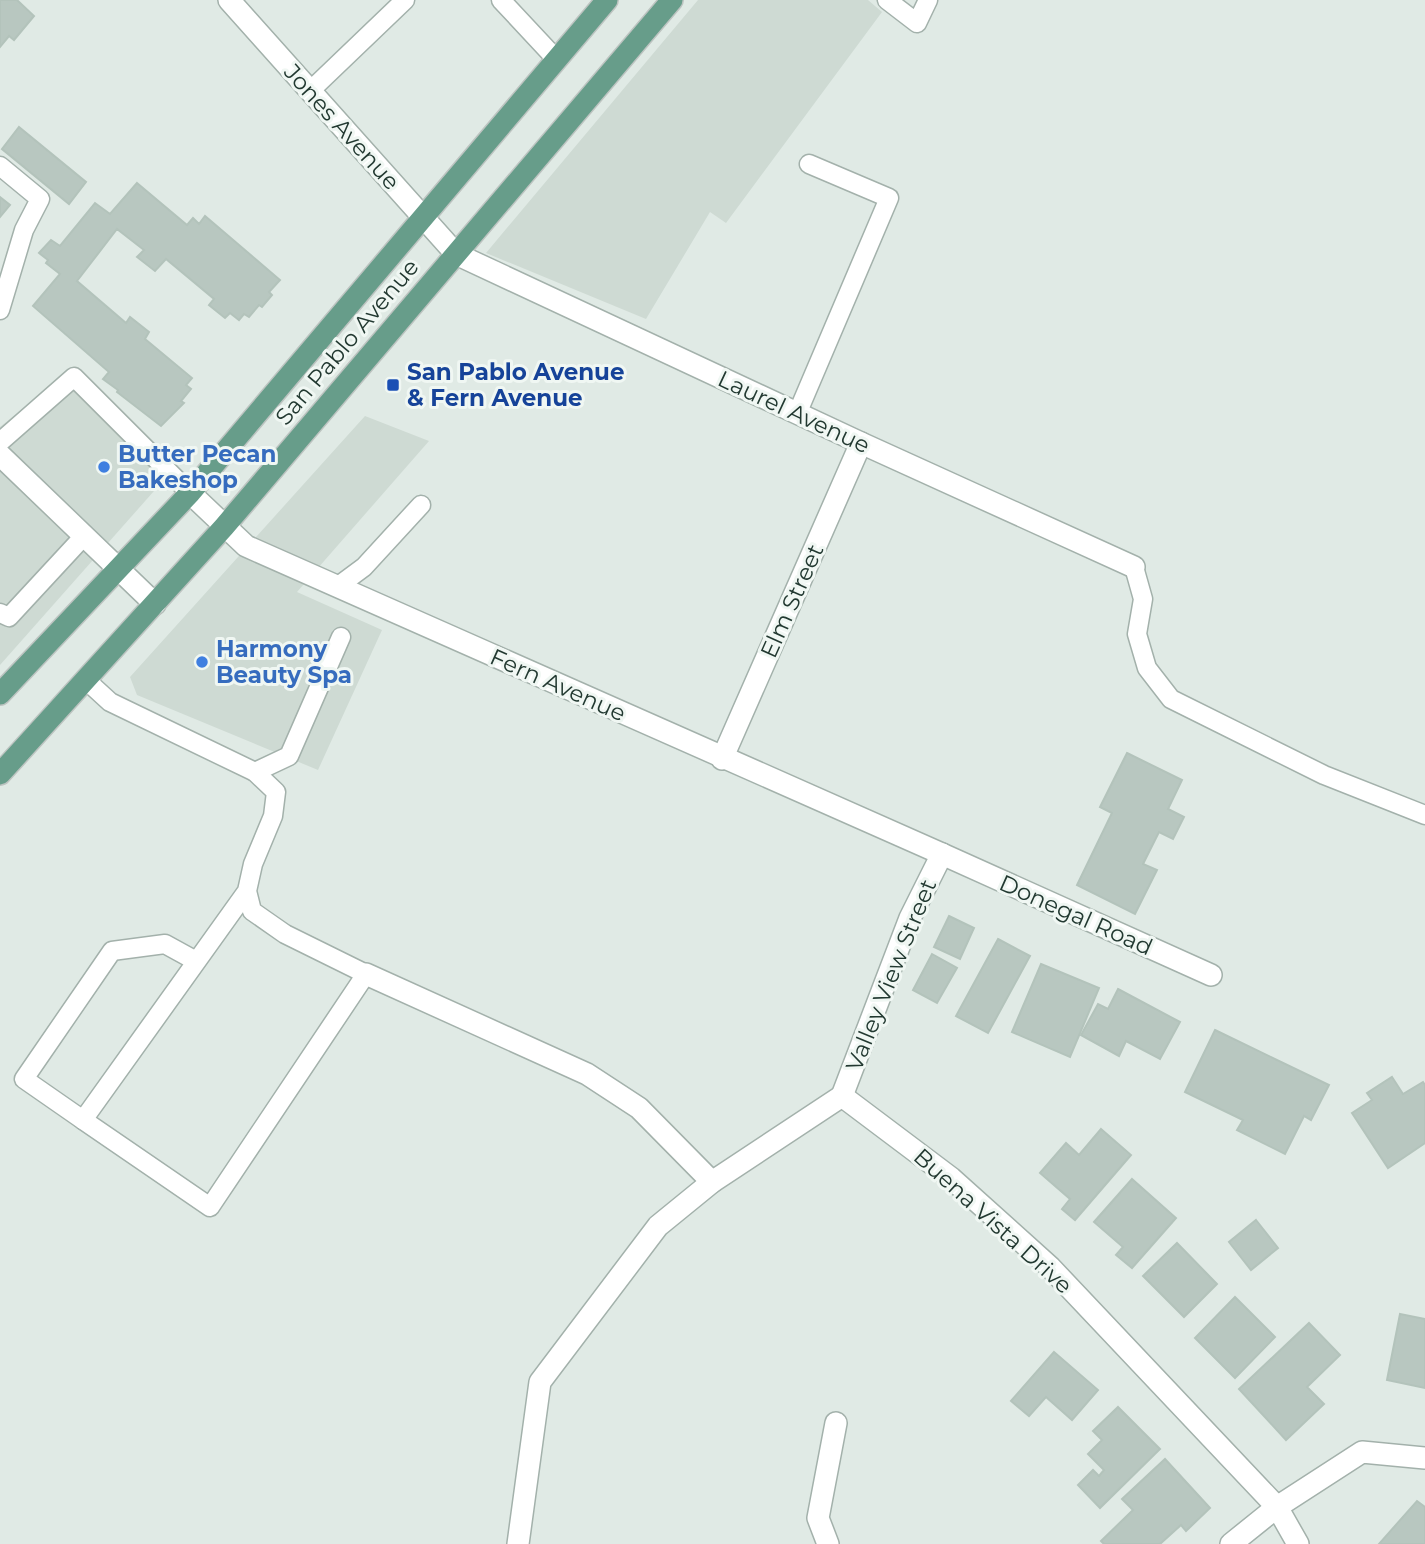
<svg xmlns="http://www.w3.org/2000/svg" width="1425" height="1544" viewBox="0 0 1425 1544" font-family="Montserrat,sans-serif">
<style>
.built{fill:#cedad3}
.building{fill:#b8c7c0;stroke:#b3c3bb;stroke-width:2}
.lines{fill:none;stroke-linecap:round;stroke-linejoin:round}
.lane-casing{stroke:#a3b1ab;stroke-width:21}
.street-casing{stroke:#a3b1ab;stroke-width:24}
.primary-casing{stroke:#bdc4c1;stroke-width:24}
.lane{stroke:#fff;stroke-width:18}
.street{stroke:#fff;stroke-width:21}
.primary{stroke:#679d8a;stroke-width:21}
.transit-dot{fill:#1a4fb4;stroke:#f0f7f3;stroke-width:2.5}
.shop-dot{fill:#3f7fe0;stroke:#f0f7f3;stroke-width:2.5}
.labels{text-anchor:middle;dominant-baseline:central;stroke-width:6;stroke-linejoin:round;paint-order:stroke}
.street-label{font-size:23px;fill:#223931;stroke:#f0f7f3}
.transit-label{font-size:23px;font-weight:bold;fill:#164399;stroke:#f0f7f3;text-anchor:start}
.shop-label{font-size:23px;font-weight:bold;fill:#366cbe;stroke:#f0f7f3;text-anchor:start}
</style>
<rect width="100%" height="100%" fill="#e0eae5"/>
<g class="built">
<path d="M698 0H868L882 12 726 223 710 212 646 319 486 253Z"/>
<path d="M76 366 177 465 0 665V427Z"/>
<path d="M365 416 429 441 297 592 382 630 318 770 137 695 130 677Z"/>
</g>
<g class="building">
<path d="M0 0H17L34 16 14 40 9 36 0 47Z"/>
<path d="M19 127 86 182 69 204 2 149Z"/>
<path d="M137 183 187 225 193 218 199 224 205 216 280 280 269 292 272 295 262 307 259 305 249 317 244 314 239 320 230 313 225 318 209 305 214 299 166 259 155 271 137 257 144 250 117 229 77 281 126 323 130 317 149 332 145 339 192 378 186 385 191 389 181 401 184 403 161 426 117 392 118 390 103 379 109 372 33 306 60 274 46 263 48 260 39 253 51 240 60 246 95 203 110 214Z"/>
<path d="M0 197 10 205 0 217Z"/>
<path d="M1127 753 1182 780 1168 809 1184 817 1173 839 1159 832 1143 864 1157 870 1135 914 1077 885 1112 813 1100 807Z"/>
<path d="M949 916 974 928 960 959 934 947Z"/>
<path d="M998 939 1030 956 988 1033 956 1016Z"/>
<path d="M932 954 957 968 937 1003 913 990Z"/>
<path d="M1041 964 1099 988 1070 1057 1012 1032Z"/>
<path d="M1118 989 1180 1022 1160 1059 1126 1041 1119 1056 1081 1035 1098 1004 1108 1009Z"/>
<path d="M1215 1030 1329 1085 1311 1120 1304 1116 1285 1154 1237 1130 1243 1120 1185 1092Z"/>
<path d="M1392 1077 1403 1094 1423 1082 1425 1085V1143L1388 1168 1352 1113 1372 1100 1367 1093Z"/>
<path d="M1101 1129 1131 1155 1075 1220 1062 1209 1070 1199 1040 1173 1066 1143 1079 1155Z"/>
<path d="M1132 1179 1176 1218 1132 1268 1116 1255 1123 1247 1094 1222Z"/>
<path d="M1256 1220 1278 1248 1251 1270 1229 1242Z"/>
<path d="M1177 1243 1217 1284 1184 1317 1143 1276Z"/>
<path d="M1235 1297 1275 1337 1235 1378 1195 1338Z"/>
<path d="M1400 1314 1425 1319V1388L1387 1380Z"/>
<path d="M1309 1323 1340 1355 1307 1387 1324 1404 1286 1440 1239 1389Z"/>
<path d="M1054 1352 1098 1390 1072 1420 1046 1397 1029 1416 1011 1401Z"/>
<path d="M1118 1407 1160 1449 1100 1508 1078 1485 1093 1470 1099 1476 1104 1470 1088 1454 1102 1440 1093 1431Z"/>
<path d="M1165 1459 1210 1508 1186 1531 1181 1525 1160 1544H1104L1101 1541 1133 1510 1122 1499Z"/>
<path d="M1417 1501 1425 1507V1544H1379Z"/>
</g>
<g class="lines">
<g class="lane-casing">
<g id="lane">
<path d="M501 0 557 60"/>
<path d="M887 0 917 23 928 0"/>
<path d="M310 91 405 0"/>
<path d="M0 166 40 199 24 230 0 310"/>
<path d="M797 414 889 198 809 164"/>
<path d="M0 442 74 377 190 493"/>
<path d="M1134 567 1143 599 1137 634 1147 668 1171 699 1324 775 1425 815"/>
<path d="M337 587 364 567 421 505"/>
<path d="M0 613 9 617 84 536"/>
<path d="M86 680 110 702 255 772 276 792 273 816 253 864 247 891 83 1120 210 1207 366 974 285 934 252 911 247 891"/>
<path d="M255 772 289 756 341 637"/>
<path d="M83 1120 24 1079 112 951 165 944 196 961"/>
</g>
</g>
<g class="street-casing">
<g id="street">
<path d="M229 0 456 254 861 443 1134 567"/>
<path d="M0 455 155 604"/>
<path d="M190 493 246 546 942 854 1211 975"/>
<path d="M722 759 861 443"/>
<path d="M366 974 587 1074 639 1108 712 1182"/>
<path d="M842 1096 951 1178 1050 1267 1277 1507 1298 1544"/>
<path d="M842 1096 910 918 942 854"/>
<path d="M518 1544 540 1382 658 1226 712 1182 842 1096"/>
<path d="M828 1544 818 1518 836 1423"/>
<path d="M1231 1544 1277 1507 1362 1452 1425 1458"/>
</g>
</g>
<g class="primary-casing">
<g id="primary">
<path d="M0 694 190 493 607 0"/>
<path d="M0 774 224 527 672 0"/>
</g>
</g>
<use href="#lane" class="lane"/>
<use href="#street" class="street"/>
<use href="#primary" class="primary"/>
</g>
<rect class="transit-dot" x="386" y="378" width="14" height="14" rx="3.5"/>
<g class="shop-dot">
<circle cx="104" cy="467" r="7"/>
<circle cx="202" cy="662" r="7"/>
</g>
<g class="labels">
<g class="street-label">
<text transform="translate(342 127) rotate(48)">Jones Avenue</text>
<text transform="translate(347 342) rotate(-50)">San Pablo Avenue</text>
<text transform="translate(794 412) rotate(25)">Laurel Avenue</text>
<text transform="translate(792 601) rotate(-66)">Elm Street</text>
<text transform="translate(558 685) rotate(24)">Fern Avenue</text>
<text transform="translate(1076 915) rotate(24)">Donegal Road</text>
<text transform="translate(891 975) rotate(-68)">Valley View Street</text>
<text transform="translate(993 1221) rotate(42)">Buena Vista Drive</text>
</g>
<g class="transit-label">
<text x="407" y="372">San Pablo Avenue<tspan x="407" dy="26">&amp; Fern Avenue</tspan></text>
</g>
<g class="shop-label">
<text x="118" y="454">Butter Pecan<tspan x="118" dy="26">Bakeshop</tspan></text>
<text x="216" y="649">Harmony<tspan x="216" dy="26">Beauty Spa</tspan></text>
</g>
</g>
</svg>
